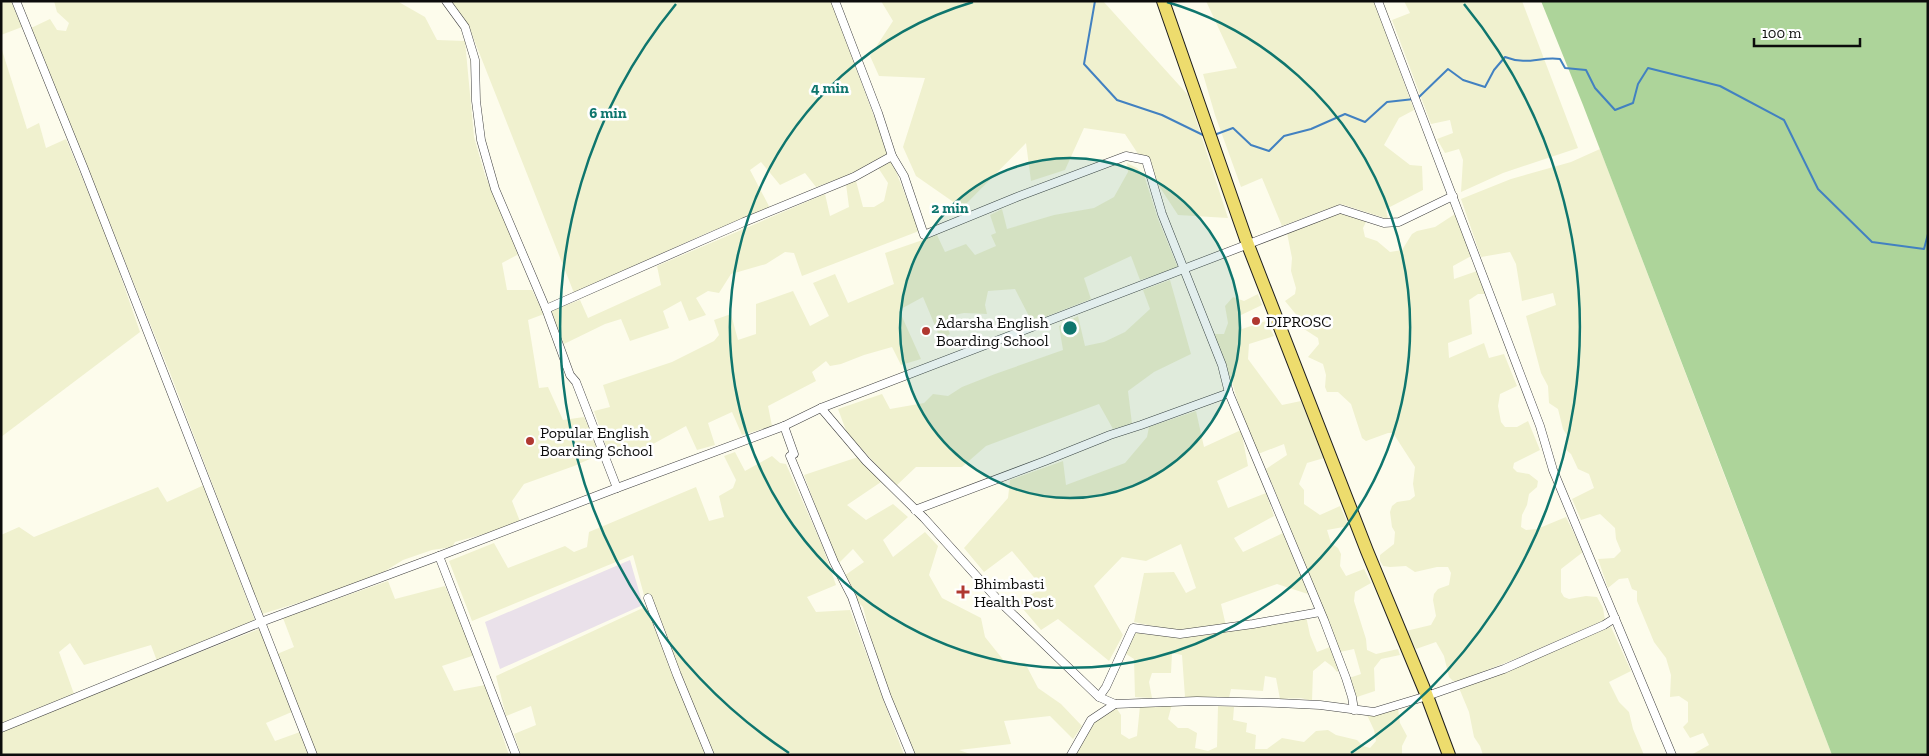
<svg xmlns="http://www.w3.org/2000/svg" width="1929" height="756" viewBox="0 0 1929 756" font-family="'Zilla Slab',serif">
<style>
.industrial{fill:#eae1ea}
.farmland{fill:#f0f1cf}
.forest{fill:#add49a}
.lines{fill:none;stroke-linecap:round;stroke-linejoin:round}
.stream{stroke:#4281c1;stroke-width:2}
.street-casing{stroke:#3f3f3f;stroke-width:9}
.primary-casing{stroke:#1d1d1d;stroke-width:14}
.street{stroke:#fff;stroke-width:8}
.primary{stroke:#eddc6d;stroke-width:12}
.ring{fill:none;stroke:#0f766e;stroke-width:2.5}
.poi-dot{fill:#b03830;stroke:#fff;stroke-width:2}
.labels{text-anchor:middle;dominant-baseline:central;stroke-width:5;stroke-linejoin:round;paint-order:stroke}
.poi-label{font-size:16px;fill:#0c0c0c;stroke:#fff;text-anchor:start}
.centre{fill:#0f766e;stroke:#fff;stroke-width:2.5}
.ring-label{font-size:15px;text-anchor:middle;font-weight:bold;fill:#0f766e;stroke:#fff;stroke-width:5;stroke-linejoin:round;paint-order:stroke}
</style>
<rect width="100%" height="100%" fill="#fdfcec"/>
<path class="industrial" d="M630 560 643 605 500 669 485 622Z"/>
<g class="farmland">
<path d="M1 1H11L22 27 1 35Z"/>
<path d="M54 1H397L425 17 437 40 465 41 474 137 485 175 519 254 502 263 507 290H532L544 314 528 320 539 388 548 387 563 420 584 417 601 454 574 466 524 484 512 501 521 524 455 542 452 547 432 550 403 560 369 581 262 614 170 373 31 28 50 19 57 30 66 31 69 23 57 12Z"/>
<path d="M451 1H831L888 154 849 175 816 187 805 173 780 185 761 162 750 170 771 210 709 232 574 293 471 32Z"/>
<path d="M881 1H1103L1188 95 1228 218 1178 215 1125 134 1084 128 1065 170 1031 181 1026 143 962 208 916 176 903 147 925 78 879 76 870 56 893 21Z"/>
<path d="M1206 1H1374L1414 110 1399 118 1384 145 1410 165 1422 166 1423 190 1386 209 1388 219 1341 204 1282 226 1262 178 1241 187 1215 115 1203 74 1237 68Z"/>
<path d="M1404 1H1522L1578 148 1503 173 1461 192 1463 160 1459 149 1445 153 1437 139 1453 133 1450 120 1431 124 1392 20 1410 13Z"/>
<path d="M1 47 27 129 39 123 46 148 66 139 107 237 140 332 1 437Z"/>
<path d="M1600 149 1722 469 1832 755H1691L1709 745 1703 733 1690 738 1683 727 1688 722V702L1679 696 1670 697 1671 675 1666 658 1654 642 1637 601V591L1632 589 1628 578 1619 579 1608 588 1598 559 1614 558 1621 551 1616 539 1615 528 1600 514 1581 520 1572 499 1594 488 1589 474 1578 469 1571 454 1564 448 1568 437 1563 429 1558 409 1549 403 1548 386 1541 373 1526 316 1556 305 1553 293 1522 301 1516 264 1510 252 1481 257 1461 199 1511 179 1571 162Z"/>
<path d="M892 161 919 231 802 276 794 253 785 252 766 264 731 274 719 293 708 291 696 298 706 315 689 321 681 301 663 311 669 328 630 341 621 319 605 324 564 344 550 311 580 300 588 318 661 285 657 266 825 194 830 216 849 207 846 184 856 181 863 207H874L884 201 888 183 877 166Z"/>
<path d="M1127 163 1137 168 1144 175 1158 219 1178 268 1140 280 1131 256 1084 278 1091 299 1032 322 1015 289 988 291 985 305 987 314 964 313 949 316 946 325 950 334 941 340 923 297 899 310 921 359 901 365 892 347 864 355 841 364 830 366 826 361 812 372 816 381 768 406 772 426 742 435 732 412 708 423 715 445 697 450 686 426 642 450 634 447H625L610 458 594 411 610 407 603 385 672 362 714 341 719 335 714 320 731 314 738 340 756 334V304L793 291 810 326 829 316 813 283 835 274 848 303 894 284 885 253 937 235 945 252 966 244 975 255 996 246 991 235 996 233 990 215 1002 209 1007 229 1054 215 1094 208 1114 197 1128 172Z"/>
<path d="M1343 212 1367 220 1363 228 1365 237 1377 241 1390 252 1402 250 1412 234 1417 231 1435 227 1455 214 1473 255 1453 266 1454 279 1477 271 1485 294H1478L1469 300 1472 334 1448 343 1449 358 1484 343 1489 358 1504 354 1517 386 1500 394 1498 406 1501 422 1505 427H1517L1528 421 1540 450 1514 463 1513 468 1517 472 1529 474 1538 481 1537 487 1529 494 1527 505 1522 515 1521 527 1526 530 1537 529 1566 517 1583 552 1561 569V592L1564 597 1569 599 1586 596 1597 597 1603 608 1605 620 1515 659 1459 681H1453L1449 677 1444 656 1436 642 1416 649 1406 631 1431 625 1436 616 1433 600 1434 594 1438 589 1449 585 1451 573 1448 567H1437L1415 572 1406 566 1390 567 1383 566 1380 561V555L1394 544 1395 532 1392 527 1390 512 1392 506 1397 502 1410 500 1415 496 1413 484 1415 467 1393 433H1388L1366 441 1362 438 1351 404 1338 392H1327L1325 387 1326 375 1323 364 1308 357 1319 344 1318 338 1304 329 1303 323 1285 301 1295 294 1296 288 1291 271 1292 258 1287 233Z"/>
<path d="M1170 280 1191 354 1154 372 1128 391 1132 424 1113 429 1099 404 986 446 962 467H916L896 486 847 433 838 409 882 394 890 409 924 403 933 394 948 396 962 387 995 374 1063 350 1059 326 1078 316 1085 346 1104 342 1125 332 1150 309 1143 290Z"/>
<path d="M1258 294 1262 305 1239 316V330L1266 321 1274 336 1249 344 1248 359 1282 405 1301 401 1324 458 1307 463 1299 484 1304 490V504L1320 515 1340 506 1349 526 1327 530 1331 543 1338 548 1341 554 1340 566 1346 576 1364 569 1371 583 1355 592 1354 601 1366 639 1367 650 1376 654 1398 649 1400 655 1381 659 1374 668 1375 691 1357 697 1349 678 1361 674 1354 649 1340 652 1266 469 1287 455 1284 444 1258 454 1243 419 1232 382 1213 334H1224L1228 323 1225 306 1233 297 1244 301Z"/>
<path d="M1196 411 1204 447 1241 430 1248 466 1217 481 1228 508 1266 493 1274 516 1234 538 1243 552 1283 533 1311 595 1277 584 1221 604 1226 626 1177 631 1134 622 1144 573 1174 572 1186 593 1196 588 1181 544 1146 561 1122 557 1094 586 1123 635 1109 661 1058 619 1041 630 1017 602 1043 588 1012 551 984 572 964 548 1008 498 1010 480 1063 461 1066 485 1125 463 1147 437 1149 427Z"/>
<path d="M735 452 745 471 772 456 780 463 786 464 822 545 836 585 807 597 816 612 850 610 904 755H521L514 734 536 725 531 706 506 716 496 676 647 606 633 555 472 621 449 561 494 543 508 568 565 546 574 552 587 547 589 532 696 487 709 521 724 517 719 496 733 488 736 480 724 456Z"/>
<path d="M858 457 881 482 847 505 866 520 893 504 908 517 883 540 893 557 925 532 938 546 929 575 942 598 981 618 985 637 1005 662 1025 663 1038 688 1061 704 1082 726 1073 739 1050 716 1004 721 1011 744 959 750 973 755H914L901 728 871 638 863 607 855 599 844 576 864 562 853 549 837 565 804 475Z"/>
<path d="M204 485 255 621 157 661 151 645 84 665 70 643 59 652 74 694 1 723V535L19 527 34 537 158 487 167 502Z"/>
<path d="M388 581 395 599 445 586 475 655 442 666 454 691 485 685 509 755H317L277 654 294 647 283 618Z"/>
<path d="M1306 616 1310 635 1317 652 1330 647 1340 669 1337 672 1333 667 1325 661 1313 671 1312 701 1301 698 1280 699 1276 678 1265 676 1263 691 1231 689 1229 698 1185 697 1182 655 1172 653 1171 673H1152L1149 682 1152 698 1135 697 1134 659 1123 652 1134 632 1150 635 1187 634Z"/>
<path d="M1611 627 1631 671 1609 682 1619 702 1629 712 1633 729 1644 755H1483L1480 746 1474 737 1469 712 1459 688Z"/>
<path d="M259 629 294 711 266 723 275 741 300 732 309 755H1V730Z"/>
<path d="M1172 704 1168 719 1178 728H1188L1197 733 1195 748 1208 751 1217 747 1218 706 1234 707 1233 720 1247 723 1246 732 1256 735 1255 749H1267L1282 738 1304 742 1316 731 1328 730 1336 735 1357 740 1363 746 1370 748 1376 741 1374 730 1367 715 1398 709 1400 723 1407 736 1402 746V755H1075L1094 717 1102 711 1117 709 1121 715V734L1129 739 1137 736 1140 706Z"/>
</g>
<path class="forest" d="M1541 1H1928V755H1832L1583 105Z"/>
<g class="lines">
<g class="stream">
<path d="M1095 1 1084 64 1117 100 1162 115 1205 136"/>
<path d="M1418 98 1448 69 1463 80 1485 87 1494 70 1505 57C1528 66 1540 56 1560 59L1565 68 1586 70 1595 88 1615 110 1633 103 1638 84 1648 68 1720 86 1784 120 1818 189 1872 242 1924 249 1928 234"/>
<path d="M1214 135 1233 128 1251 145 1269 151 1284 136 1311 129 1345 114 1365 122 1387 102 1414 99"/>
</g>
<g class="street-casing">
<g id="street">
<path d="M16 1 84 169 313 755"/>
<path d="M446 1 465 27 475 60 476 101 481 140 495 189 546 309 570 375 576 382 617 488"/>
<path d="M835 1 878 113 892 156"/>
<path d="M1378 1 1540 426 1553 470 1672 755"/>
<path d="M546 309 744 222 854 177 892 156 904 176 924 235 1017 197 1126 156 1146 160 1162 214 1222 365 1229 393 1324 620 1346 678 1352 697 1354 710"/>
<path d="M821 408 866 461 924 518 999 601 1099 697 1115 704 1197 701 1278 703 1320 705 1374 712 1427 696 1504 669 1604 625 1615 618"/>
<path d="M784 426 794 454 790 456 834 562 852 597 887 697 911 755"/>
<path d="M915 510 1045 461 1110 435 1141 425 1229 393"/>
<path d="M439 556 516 755"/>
<path d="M648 598 677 675 710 755"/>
<path d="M1099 697 1106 687 1133 628 1180 634 1253 624 1320 612"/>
<path d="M1 728 261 622 439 556 617 488 784 426 821 408 1340 209 1384 223 1399 222 1453 196"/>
<path d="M1071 755 1091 720 1115 704"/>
</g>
</g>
<g class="primary-casing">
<path id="primary" d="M1163 1 1248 245 1367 551 1427 696 1449 755"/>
</g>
<use href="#street" class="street"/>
<use href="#primary" class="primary"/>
</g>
<circle cx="1070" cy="328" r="170" fill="#0f766e" fill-opacity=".12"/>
<g class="ring">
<circle cx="1070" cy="328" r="170"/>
<path d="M1167 2A340 340 0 1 1 973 2"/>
<path d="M789 753A510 510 0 0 1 676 4M1464 4A510 510 0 0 1 1351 753"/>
</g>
<g class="poi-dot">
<circle cx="1256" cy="321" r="5"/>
<circle cx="926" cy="331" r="5"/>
<circle cx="530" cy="441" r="5"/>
<path d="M960.5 584.5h5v5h5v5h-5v5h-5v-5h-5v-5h5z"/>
</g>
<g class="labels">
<g class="poi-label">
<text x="1266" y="321">DIPROSC</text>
<text x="936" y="322">Adarsha English<tspan x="936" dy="18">Boarding School</tspan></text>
<text x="540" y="432">Popular English<tspan x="540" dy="18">Boarding School</tspan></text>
<text x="974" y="583">Bhimbasti<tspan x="974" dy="18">Health Post</tspan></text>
</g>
</g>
<circle cx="1070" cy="328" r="8" class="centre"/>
<g class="ring-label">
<text x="830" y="93">4 min</text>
<text x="608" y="118">6 min</text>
<text x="950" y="213">2 min</text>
</g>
<rect width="1929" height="756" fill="none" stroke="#0c0c0c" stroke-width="5"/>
<path d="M1754 38v8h106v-8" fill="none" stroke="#0c0c0c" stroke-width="2.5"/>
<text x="1762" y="38" font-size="15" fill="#0c0c0c" stroke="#ffffff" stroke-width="4" paint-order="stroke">100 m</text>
</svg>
